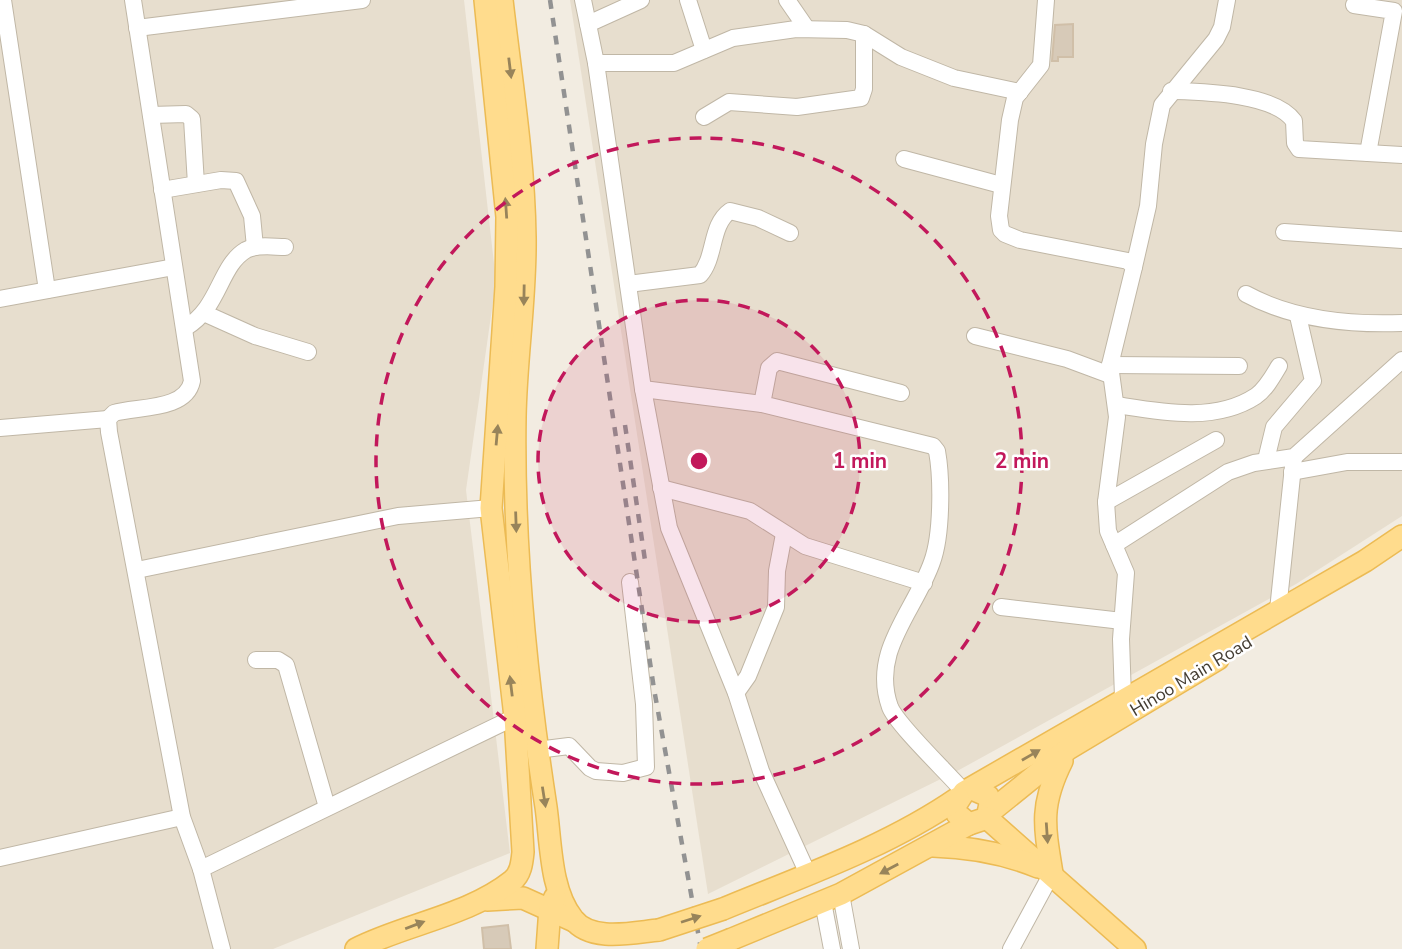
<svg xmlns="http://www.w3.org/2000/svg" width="1402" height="949" viewBox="0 0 1402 949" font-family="'Nunito Sans',sans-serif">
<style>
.residential{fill:#e7dece}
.building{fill:#d7cab8;stroke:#d0bfa8;stroke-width:2}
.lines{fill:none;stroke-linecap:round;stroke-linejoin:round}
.minor-casing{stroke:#c0b7a6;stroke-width:18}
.major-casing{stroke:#ecbb54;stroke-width:24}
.minor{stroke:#fff;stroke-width:16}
.major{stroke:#ffdc8d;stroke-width:21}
.rail{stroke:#929292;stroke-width:4.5;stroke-dasharray:9 9;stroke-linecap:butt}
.major-bridge-casing{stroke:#ecbb54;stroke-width:24;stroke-linecap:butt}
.major-bridge{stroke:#ffdc8d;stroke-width:21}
.oneway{fill:#98845a}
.ring{fill:none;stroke:#c2185b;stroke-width:3.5;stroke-dasharray:12 9}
.labels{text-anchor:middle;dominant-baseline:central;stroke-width:5;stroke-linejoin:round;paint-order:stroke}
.street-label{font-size:18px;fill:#433c31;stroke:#fff}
.centre{fill:#c2185b;stroke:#fff;stroke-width:3.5}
.ring-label{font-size:21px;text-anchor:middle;font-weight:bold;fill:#c2185b;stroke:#fff;stroke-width:5;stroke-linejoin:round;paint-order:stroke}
</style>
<rect width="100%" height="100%" fill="#f2ece1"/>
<g class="residential">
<path d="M0 0H464L496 281 466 490 510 853 273 949H0Z"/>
<path d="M570 0H1402V516L1296 584 959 770 708 894Z"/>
</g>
<g class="building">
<path d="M1073 24V57H1058V61H1052L1055 25Z"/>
<path d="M508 925 511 949H484L482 928Z"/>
</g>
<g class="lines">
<g class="minor-casing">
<g id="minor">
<path d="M3 0 47 290"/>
<path d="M133 0 192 381C186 411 137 406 114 413L108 419 109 432 182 817 201 869 222 949"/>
<path d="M583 0 596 63 643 389 669 528 736 693 761 771 808 874"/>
<path d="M688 0 704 50"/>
<path d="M787 0 807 29"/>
<path d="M1046 0 1041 65 1015 98 1010 120 999 216 1001 230 1005 234 1020 240 1128 261 1134 267 1110 365 1117 417 1106 502 1108 531 1126 573 1121 639 1123 698"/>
<path d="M1354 5 1394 11 1368 153"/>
<path d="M588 24 641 0"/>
<path d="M137 28 362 0"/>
<path d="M596 63H674L733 38 796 29 847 30 864 34 901 57 954 78 1020 92"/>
<path d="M1171 91C1203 92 1274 93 1294 121L1295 143 1299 149 1402 155"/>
<path d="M151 115 186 114 192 119 196 184"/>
<path d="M704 117 729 102 797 107 861 98 864 89V34"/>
<path d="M904 159 1001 185"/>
<path d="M162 190 221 180 236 181 252 216 255 247"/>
<path d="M1284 232 1402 240"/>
<path d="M1134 267 1148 206 1154 144 1162 105 1216 39 1222 27 1227 0"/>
<path d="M628 284 700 275C716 257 710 225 730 211L758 218 790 233"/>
<path d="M1246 294C1292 319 1350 325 1402 323"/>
<path d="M0 299 174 267"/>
<path d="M206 314 255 336 308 352"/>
<path d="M185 328C220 308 219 266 246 250 257 244 274 247 285 247"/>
<path d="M975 336 1067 359 1110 375"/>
<path d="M1110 365 1239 366"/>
<path d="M643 389 762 404"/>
<path d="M901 393 777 361 769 368 762 404 933 446 937 451C942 479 942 535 932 562 915 611 870 651 890 707 897 725 948 773 964 792"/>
<path d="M1116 405C1161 412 1215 423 1256 396 1266 389 1273 376 1279 366"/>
<path d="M0 428 108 419"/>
<path d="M1266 460 1274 427 1313 381 1298 316"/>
<path d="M1292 472 1347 462H1402"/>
<path d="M661 488 750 511 805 546 924 583"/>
<path d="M1106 502 1216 440"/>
<path d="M1114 545 1228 472 1254 463 1294 457 1402 360"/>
<path d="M137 570 398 516 491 508"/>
<path d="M1001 607 1122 621"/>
<path d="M1278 610 1294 457"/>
<path d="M256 660H278L286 665 327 807"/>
<path d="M736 693 748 676 776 607 777 571 784 534"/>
<path d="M537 750 569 746 590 768 596 771 623 773 646 767 644 704 630 582"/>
<path d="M0 858 182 817"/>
<path d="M201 869 515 717"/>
<path d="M841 894 851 949"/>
<path d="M823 902 832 949"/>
<path d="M1011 949 1052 873"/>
</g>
</g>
<g class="major-casing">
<g id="major">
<path d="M502 0C511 79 524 158 525 237 526 297 516 357 515 417 513 547 526 678 546 807 551 842 550 891 573 919 591 943 635 932 659 930"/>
<path d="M972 789 988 796 990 804 987 818 969 824 957 814 955 806 964 792 1365 561 1402 536"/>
<path d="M990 812 1068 749 1218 659"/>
<path d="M987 818 1135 949"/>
<path d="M933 846C969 847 1004 853 1038 867"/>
<path d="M1052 873C1044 825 1040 805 1062 761"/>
<path d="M487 900 523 898 574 921"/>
<path d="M723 909C803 876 887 847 958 798"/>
<path d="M732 939 841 894 969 824"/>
<path d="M356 949C405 924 468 916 512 881 521 874 522 862 523 852L515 717 491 508 506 287 507 217 485 0"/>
<path d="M547 949 550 908 555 897"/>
</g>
</g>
<use href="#minor" class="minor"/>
<use href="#major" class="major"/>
<g class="rail">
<path d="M550 0 654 689 701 949"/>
<path d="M625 425 646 567"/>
</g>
<g class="major-bridge-casing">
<g id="major-bridge">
<path d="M659 930 723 909"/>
<path d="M707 949 732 939"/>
</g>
</g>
<use href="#major-bridge" class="major-bridge"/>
</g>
<defs><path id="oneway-solid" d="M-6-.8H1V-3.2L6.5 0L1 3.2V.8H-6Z" transform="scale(1.75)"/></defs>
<g class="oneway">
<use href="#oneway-solid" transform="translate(510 68) rotate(83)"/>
<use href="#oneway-solid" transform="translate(506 208) rotate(-94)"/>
<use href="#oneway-solid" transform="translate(524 295) rotate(91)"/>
<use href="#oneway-solid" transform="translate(497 435) rotate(-85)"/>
<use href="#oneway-solid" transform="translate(516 522) rotate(88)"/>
<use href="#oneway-solid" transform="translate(511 686) rotate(-97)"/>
<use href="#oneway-solid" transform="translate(1031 755) rotate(-30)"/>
<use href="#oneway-solid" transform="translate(544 797) rotate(81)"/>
<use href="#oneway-solid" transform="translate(1047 833) rotate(86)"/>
<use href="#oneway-solid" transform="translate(889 869) rotate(152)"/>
<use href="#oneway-solid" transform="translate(691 919) rotate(-18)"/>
<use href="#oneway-solid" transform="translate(415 925) rotate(-21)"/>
</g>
<circle cx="699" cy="461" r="161" fill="#c2185b" fill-opacity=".12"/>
<g class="ring">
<circle cx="699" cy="461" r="161"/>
<circle cx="699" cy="461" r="323"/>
</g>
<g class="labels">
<g class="street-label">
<text transform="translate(1191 676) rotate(-31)">Hinoo Main Road</text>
</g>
</g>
<circle cx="699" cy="461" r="10" class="centre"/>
<g class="ring-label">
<text x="860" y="468">1 min</text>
<text x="1022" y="468">2 min</text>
</g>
</svg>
